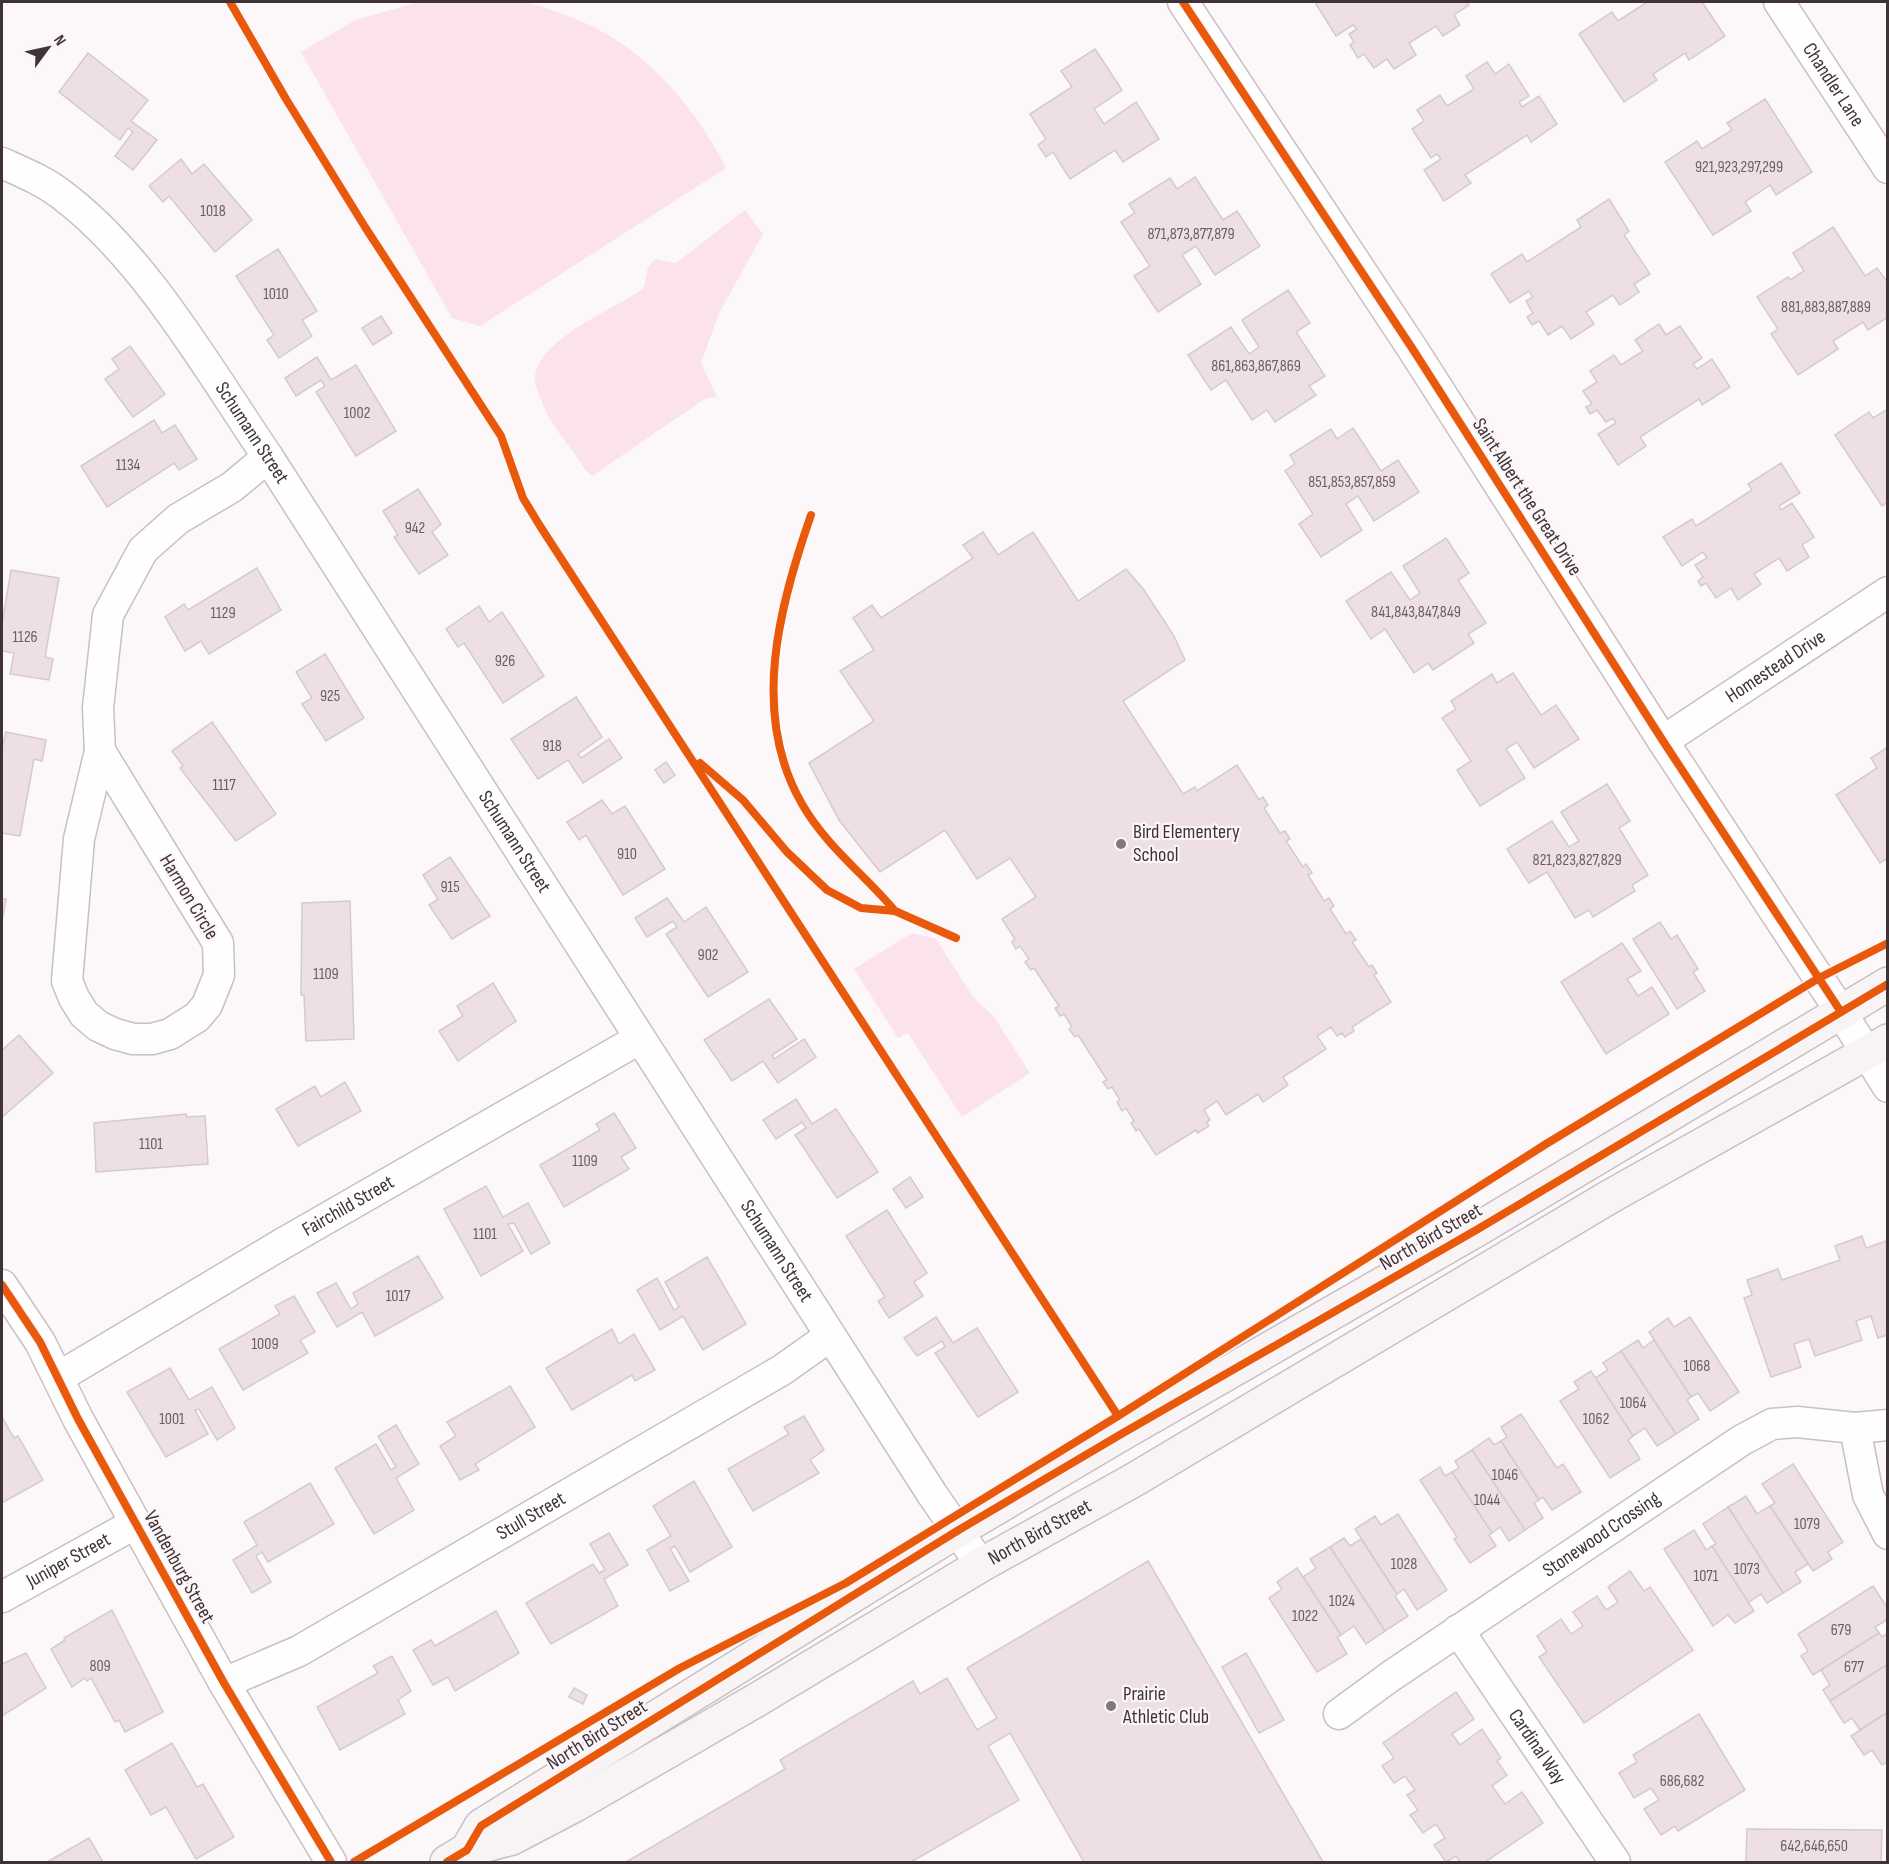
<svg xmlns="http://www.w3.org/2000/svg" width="1889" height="1864" viewBox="0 0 1889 1864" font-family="'Sofia Sans Condensed',sans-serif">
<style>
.green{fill:#fbe2ec}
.building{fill:#eddfe5;stroke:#d3cbce;stroke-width:1.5}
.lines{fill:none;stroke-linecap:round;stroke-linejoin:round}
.street-casing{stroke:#c8c0c3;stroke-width:33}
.secondary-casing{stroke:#c8c0c3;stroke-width:36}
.street{stroke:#fffefe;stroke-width:30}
.secondary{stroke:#f8f4f6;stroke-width:33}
.cycleway-casing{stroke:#fdf6f8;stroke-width:11}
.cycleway{stroke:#e8590c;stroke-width:8}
.poi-dot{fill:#81787c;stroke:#fdf6f8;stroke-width:2}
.labels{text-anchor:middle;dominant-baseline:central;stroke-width:4.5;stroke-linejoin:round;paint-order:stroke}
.number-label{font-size:16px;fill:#6a5e63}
.street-label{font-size:20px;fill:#3f3338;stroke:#fdf6f8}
.poi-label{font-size:20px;fill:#3f3338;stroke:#fdf6f8;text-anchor:start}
</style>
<rect width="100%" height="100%" fill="#fcf7f9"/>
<g class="green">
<path d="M418 2C451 2 486 0 519 2 534 3 549 9 563 14 639 41 690 98 726 168L480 326 452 318 301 52 356 20Z"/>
<path d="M745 210 763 234 719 313 701 363 717 397 706 398 592 476 585 469C572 448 553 429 544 407 541 399 534 384 535 376 541 337 614 310 644 288L648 267 655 259 676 263Z"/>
<path d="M912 933 936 939 973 997 994 1017 1030 1073 962 1117 908 1033 898 1038 854 969Z"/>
</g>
<g class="building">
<path d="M1319 2H1467L1469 5 1454 15 1460 25 1443 36 1436 26 1409 43 1416 55 1394 69 1387 59 1374 68 1364 54 1358 58 1350 45 1354 42 1349 34 1357 29 1353 25 1336 36 1316 4Z"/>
<path d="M1647 2H1702L1725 36 1689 60 1685 53 1653 74 1657 80 1624 102 1579 34 1612 12 1618 21Z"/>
<path d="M1095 49 1122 90 1094 109 1104 124 1136 102 1159 139 1123 162 1115 150 1070 179 1053 152 1046 157 1038 145 1046 139 1030 114 1072 87 1061 71Z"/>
<path d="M88 53 148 100 131 121 157 140 133 170 115 156 133 132 128 128 120 140 59 92Z"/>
<path d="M1487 62 1495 74 1509 64 1529 96 1519 102 1522 107 1539 96 1557 124 1531 142 1527 135 1465 175 1471 183 1444 201 1424 170 1441 159 1437 154 1431 158 1412 129 1424 121 1417 110 1440 95 1447 106 1474 89 1466 76Z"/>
<path d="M1765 99 1812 172 1776 195 1770 185 1745 202 1751 211 1713 235 1665 162 1697 141 1702 149 1732 130 1727 123Z"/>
<path d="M181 159 192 174 204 164 252 220 215 252 169 196 163 202 149 186Z"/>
<path d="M1195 177 1223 220 1237 211 1260 246 1215 275 1196 246 1182 255 1201 284 1158 312 1134 276 1150 266 1121 222 1135 213 1129 204 1170 178 1177 189Z"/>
<path d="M1609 199 1629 231 1624 235 1650 274 1634 284 1639 292 1620 305 1613 295 1586 312 1594 324 1571 339 1562 326 1548 335 1539 321 1532 325 1527 317 1533 313 1526 301 1533 297 1529 291 1510 303 1491 274 1522 254 1527 262 1581 227 1577 220Z"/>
<path d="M1833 227 1865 276 1877 268 1888 283V317L1868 330 1863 322 1833 341 1838 349 1798 375 1771 334 1778 329 1757 297 1788 277 1790 280 1804 271 1793 253Z"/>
<path d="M278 249 317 311 302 320 312 336 279 358 267 340 274 335 236 276Z"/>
<path d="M1288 290 1310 323 1296 332 1325 376 1309 386 1316 395 1275 422 1267 410 1252 420 1226 380 1211 390 1188 355 1231 327 1249 354 1259 347 1242 320Z"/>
<path d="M381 316 392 333 373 345 362 328Z"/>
<path d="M1659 324 1666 335 1680 326 1702 358 1693 364 1697 369 1712 359 1730 387 1702 405 1699 399 1640 437 1646 446 1618 465 1598 434 1616 423 1613 418 1606 422 1597 410 1590 414 1586 407 1592 404 1583 391 1597 382 1590 371 1614 355 1621 365 1643 351 1635 340Z"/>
<path d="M130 346 165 394 133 417 105 379 119 369 112 359Z"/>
<path d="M317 357 331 380 356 365 396 431 356 456 316 392 325 386 321 380 296 396 285 378Z"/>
<path d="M1888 409V502L1882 506 1835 435 1869 412 1873 418Z"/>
<path d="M154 420 162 433 175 425 197 459 179 470 174 463 107 507 81 466Z"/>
<path d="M1353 428 1381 471 1398 460 1419 492 1374 521 1358 496 1346 504 1362 530 1321 557 1299 524 1313 514 1285 471 1295 464 1290 455 1331 429 1337 439Z"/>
<path d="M1781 463 1800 493 1779 506 1781 510 1792 503 1814 537 1802 545 1809 557 1787 571 1779 558 1754 574 1761 584 1738 600 1731 588 1716 598 1706 583 1701 586 1698 581 1703 577 1695 565 1707 558 1703 552 1682 566 1663 537 1692 519 1696 526 1752 490 1748 484Z"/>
<path d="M418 489 441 524 432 532 448 555 419 574 394 537 398 535 383 511Z"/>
<path d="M983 532 998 555 1033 532 1078 601 1126 569 1144 590 1174 636 1185 660 1123 701 1183 794 1195 787 1197 791 1237 765 1259 800 1263 797 1268 805 1264 808 1280 833 1285 831 1290 839 1286 841 1303 867 1306 864 1312 873 1308 875 1324 901 1329 898 1334 906 1330 909 1346 934 1350 931 1356 940 1352 942 1369 967 1372 965 1377 973 1374 975 1391 1002 1352 1027 1354 1031 1345 1037 1342 1033 1337 1036 1331 1027 1317 1036 1326 1049 1283 1077 1288 1085 1263 1102 1258 1094 1226 1115 1217 1101 1204 1110 1210 1120 1207 1122 1209 1126 1198 1133 1196 1130 1156 1155 1139 1129 1136 1131 1131 1123 1134 1121 1126 1108 1122 1111 1117 1102 1120 1100 1112 1087 1108 1089 1103 1082 1107 1080 1078 1035 1075 1037 1069 1029 1072 1027 1064 1014 1060 1016 1055 1008 1059 1006 1034 968 1031 970 1025 962 1029 959 1020 946 1016 949 1012 942 1015 939 1002 919 1036 897 1010 858 977 879 945 830 880 872 839 820 809 763 874 721 840 671 874 650 853 618 872 605 881 618 973 558 963 545Z"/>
<path d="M1446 538 1469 573 1458 580 1486 623 1468 634 1474 643 1433 670 1428 663 1414 673 1385 629 1371 639 1346 601 1391 572 1410 600 1420 593 1403 566Z"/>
<path d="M257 568 281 610 209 654 201 641 185 651 165 617 184 604 188 610Z"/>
<path d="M11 570 59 578 45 657 53 659 49 680 10 674 14 653 2 651V624Z"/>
<path d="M479 606 489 622 502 612 544 676 503 703 464 643 458 647 446 629Z"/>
<path d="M325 654 364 718 326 741 302 704 312 698 296 672Z"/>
<path d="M1513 673 1541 715 1556 705 1579 739 1534 768 1517 742 1506 749 1525 778 1480 806 1457 770 1471 761 1442 718 1456 709 1451 701 1492 674 1497 683Z"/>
<path d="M576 697 602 737 578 754 581 758 609 739 622 758 583 783 568 760 538 779 511 739Z"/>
<path d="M212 722 276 814 236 841 180 768 183 766 172 751Z"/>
<path d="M6 732 46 740 42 761 34 759 20 836 2 833V748Z"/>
<path d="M1888 747V858L1880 863 1836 795 1877 768 1871 758Z"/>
<path d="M666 762 675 775 664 783 655 770Z"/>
<path d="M1607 784 1630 821 1619 828 1648 875 1632 885 1635 891 1593 917 1589 910 1575 918 1547 872 1529 883 1507 849 1552 821 1569 847 1579 841 1561 812Z"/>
<path d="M602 800 612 814 625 806 665 869 623 895 586 835 579 840 567 822Z"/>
<path d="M450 857 490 916 452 939 429 905 438 899 423 875Z"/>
<path d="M667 898 684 922 706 907 748 972 708 997 666 934 677 927 673 921 647 937 635 918Z"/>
<path d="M2 899H6L2 921Z"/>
<path d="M350 901 354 1039 306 1041 304 995H301L302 903Z"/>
<path d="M1660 922 1671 939 1677 935 1698 969 1693 972 1705 991 1677 1009 1633 939Z"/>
<path d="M1622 943 1641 971 1627 979 1638 996 1652 987 1669 1014 1606 1054 1561 982Z"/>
<path d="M493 983 516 1021 458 1061 439 1031 463 1016 457 1006Z"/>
<path d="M769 999 797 1039 772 1055 774 1059 804 1039 816 1057 778 1083 763 1061 732 1081 704 1040Z"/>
<path d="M19 1035 53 1073 2 1117V1050Z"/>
<path d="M345 1082 361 1111 298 1146 276 1109 315 1086 321 1097Z"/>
<path d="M796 1099 812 1124 836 1109 878 1172 837 1198 795 1135 806 1128 802 1122 776 1139 763 1120Z"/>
<path d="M614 1113 636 1148 621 1157 629 1169 564 1207 540 1165 600 1130 596 1124Z"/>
<path d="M186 1114 187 1117 205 1116 208 1164 96 1172 94 1123Z"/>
<path d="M910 1177 923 1197 906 1208 893 1189Z"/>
<path d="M486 1186 503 1217 528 1203 550 1243 531 1254 514 1223 508 1224 523 1251 481 1276 444 1209Z"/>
<path d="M887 1210 927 1273 914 1282 923 1296 889 1318 878 1301 885 1297 846 1236Z"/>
<path d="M1862 1236 1866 1248 1886 1241 1888 1246V1335L1878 1338 1871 1316 1856 1321 1862 1340 1815 1356 1809 1339 1794 1344 1801 1367 1771 1377 1744 1298 1752 1295 1747 1280 1778 1269 1782 1280 1840 1260 1835 1246Z"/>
<path d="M418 1256 443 1298 375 1336 362 1312 337 1327 317 1293 336 1283 351 1309 358 1304 353 1293Z"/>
<path d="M707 1257 746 1324 703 1350 683 1316 660 1330 637 1290 657 1278 674 1310 679 1307 665 1282Z"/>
<path d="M294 1296 315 1332 300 1340 308 1353 243 1390 219 1349 280 1314 275 1306Z"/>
<path d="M936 1317 953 1343 977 1328 1018 1392 978 1417 935 1353 945 1347 942 1341 917 1356 904 1338Z"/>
<path d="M1690 1317 1739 1392 1710 1411 1698 1393 1691 1397 1649 1332 1668 1318 1674 1327Z"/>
<path d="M612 1329 619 1344 634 1334 655 1370 635 1381 632 1375 572 1410 546 1368Z"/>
<path d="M1638 1340 1643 1348 1654 1340 1691 1397 1687 1400 1699 1419 1676 1434 1621 1351Z"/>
<path d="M1621 1351 1676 1434 1657 1446 1645 1428 1633 1436 1595 1378 1608 1370 1603 1363Z"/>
<path d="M170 1368 189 1400 212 1387 235 1428 217 1440 199 1409 195 1410 208 1434 166 1457 127 1392Z"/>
<path d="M1591 1371 1633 1436 1628 1440 1640 1459 1610 1478 1560 1401 1579 1389 1574 1382Z"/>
<path d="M510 1386 535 1427 475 1464 479 1470 460 1480 440 1446 456 1436 447 1422Z"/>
<path d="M1521 1414 1557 1468 1563 1464 1581 1492 1552 1510 1543 1497 1539 1500 1501 1441 1507 1437 1501 1427Z"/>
<path d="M804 1416 824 1450 810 1460 819 1473 753 1511 728 1469 789 1434 784 1427Z"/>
<path d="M2 1417 14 1438 18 1436 43 1480 2 1503Z"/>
<path d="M396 1425 419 1464 396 1478 414 1510 374 1534 335 1468 376 1444 391 1470 396 1467 378 1436Z"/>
<path d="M1489 1438 1494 1445 1501 1441 1539 1500 1534 1503 1543 1518 1525 1530 1472 1450Z"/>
<path d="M1472 1450 1525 1530 1509 1541 1500 1527 1492 1533 1452 1472 1459 1468 1455 1461Z"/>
<path d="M1793 1464 1843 1542 1828 1552 1832 1559 1813 1571 1770 1506 1775 1503 1762 1484Z"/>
<path d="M1440 1467 1445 1476 1452 1472 1492 1533 1489 1535 1496 1546 1470 1563 1454 1539 1457 1537 1420 1480Z"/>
<path d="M694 1481 732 1547 690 1572 675 1546 670 1549 689 1581 670 1591 647 1550 671 1536 653 1506Z"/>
<path d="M310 1483 334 1524 268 1562 262 1552 256 1556 271 1582 252 1593 233 1560 257 1545 244 1522Z"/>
<path d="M1746 1496 1757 1514 1770 1506 1808 1564 1795 1572 1801 1582 1783 1593 1728 1507Z"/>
<path d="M1728 1507 1783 1593 1767 1603 1761 1594 1748 1603 1712 1546 1716 1544 1703 1524Z"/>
<path d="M1398 1514 1447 1590 1417 1610 1404 1589 1397 1594 1355 1529 1375 1516 1381 1525Z"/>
<path d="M1694 1530 1706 1550 1712 1546 1754 1611 1735 1623 1728 1615 1713 1626 1664 1549Z"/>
<path d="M609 1533 628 1565 604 1579 618 1606 551 1644 526 1603 593 1564 599 1573 605 1570 590 1544Z"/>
<path d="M1344 1538 1350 1546 1361 1539 1397 1594 1395 1596 1408 1616 1385 1631 1330 1547Z"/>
<path d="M1330 1547 1385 1631 1366 1644 1354 1626 1341 1635 1303 1577 1316 1568 1310 1559Z"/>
<path d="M1148 1561 1323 1862H1084L1010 1733 988 1746 1019 1800 911 1862H626L785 1769 780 1760 913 1681 920 1694 947 1678 977 1730 997 1718 967 1668Z"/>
<path d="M1297 1568 1341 1635 1337 1637 1347 1654 1317 1672 1269 1598 1282 1589 1277 1582Z"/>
<path d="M1630 1571 1644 1591 1650 1587 1693 1650 1584 1723 1539 1657 1547 1652 1537 1636 1561 1619 1571 1634 1583 1626 1573 1612 1597 1596 1606 1610 1618 1602 1608 1587Z"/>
<path d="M1873 1586 1888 1609V1619L1875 1627 1879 1633 1813 1675 1801 1656 1808 1651 1798 1634Z"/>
<path d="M112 1610 163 1712 125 1732 119 1720 115 1722 91 1678 87 1681 85 1678 72 1687 51 1649 65 1640 64 1638Z"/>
<path d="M496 1611 519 1653 455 1691 448 1677 433 1685 413 1650 431 1640 435 1646Z"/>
<path d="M1879 1633 1882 1637 1888 1633V1664L1830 1701 1823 1690 1830 1685 1821 1670Z"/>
<path d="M26 1653 46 1688 2 1716V1664Z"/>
<path d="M1246 1653 1284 1720 1259 1733 1222 1667Z"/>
<path d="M392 1656 411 1691 398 1700 405 1714 340 1750 317 1707 378 1673 373 1666Z"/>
<path d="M1888 1664V1712L1860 1730 1852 1718 1844 1723 1830 1701Z"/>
<path d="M574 1688 587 1695 583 1704 569 1697Z"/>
<path d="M1456 1692 1474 1719 1452 1734 1460 1745 1482 1729 1501 1758 1497 1761 1507 1775 1492 1786 1505 1804 1522 1792 1543 1823 1485 1862H1460L1456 1856 1446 1862 1434 1845 1445 1838 1436 1824 1423 1833 1410 1815 1418 1810 1407 1795 1415 1790 1405 1776 1394 1783 1382 1766 1394 1758 1383 1743Z"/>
<path d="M1888 1712V1761L1882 1765 1872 1750 1864 1755 1851 1736Z"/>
<path d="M1699 1714 1745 1790 1678 1831 1675 1826 1661 1835 1644 1809 1659 1800 1651 1788 1634 1798 1619 1773 1637 1762 1633 1755Z"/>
<path d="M172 1743 197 1787 203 1784 234 1837 196 1859 166 1807 151 1815 125 1770Z"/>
<path d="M1747 1829 1882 1830 1881 1862H1746Z"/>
<path d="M89 1838 103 1862H47Z"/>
</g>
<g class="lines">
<g class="street-casing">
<g id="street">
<path d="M1183 2 1412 348 1663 741 1841 1012 1888 1087"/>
<path id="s1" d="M1779 2 1888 168"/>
<path id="s2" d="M2 163C22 172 44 181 62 195 145 257 210 372 268 457L932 1494 981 1565"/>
<path id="s3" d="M1663 741 1888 592"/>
<path d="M100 751 218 943 219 975 207 1005 197 1017 170 1034 152 1039H133L115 1034 98 1026 84 1014 74 998 67 981 79 839Z"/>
<path d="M100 751 98 708 108 615 143 550 178 519 232 487 268 457"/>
<path d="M2 1285 40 1342 78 1419 224 1683 331 1862"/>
<path id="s4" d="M59 1377 282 1244 639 1039"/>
<path d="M1855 1428 1868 1495 1888 1534"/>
<path id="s5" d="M2 1597 136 1523"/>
<path id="s6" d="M1458 1630 1615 1862"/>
<path id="s7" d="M224 1683 299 1651 782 1370 830 1336"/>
<path id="s8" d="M1339 1714 1391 1676 1742 1440 1772 1424 1797 1422 1855 1428 1888 1425"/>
</g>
</g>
<g class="secondary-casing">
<g id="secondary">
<path d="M467 1850 481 1826 957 1531 1123 1433 1478 1229 1888 984"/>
<path id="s9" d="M447 1862 467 1850 512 1838 575 1805 760 1698 981 1565 1132 1481 1611 1196 1888 1041"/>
</g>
</g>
<use href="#street" class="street"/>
<use href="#secondary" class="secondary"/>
<g class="cycleway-casing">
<g id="cycleway">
<path d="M230 2 286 99 365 227 501 436 523 498 540 526 1118 1416"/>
<path d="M1183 2 1412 348 1663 741 1841 1012"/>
<path d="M811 515C779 607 750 714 802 804 826 846 865 875 895 911"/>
<path d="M700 763 743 800 787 852 827 890 861 908 895 911 956 938"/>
<path d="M2 1285 40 1342 78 1419 224 1683 331 1862"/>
<path d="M354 1862 680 1668 846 1583 1118 1416 1546 1144 1819 978 1888 943"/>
<path d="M447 1862 467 1850 481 1826 957 1531 1123 1433 1478 1229 1888 984"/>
</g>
</g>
<use href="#cycleway" class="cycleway"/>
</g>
<g class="poi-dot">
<circle cx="1121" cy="844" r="6"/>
<circle cx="1111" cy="1706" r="6"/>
</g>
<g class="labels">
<g class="number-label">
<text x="1739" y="167">921,923,297,299</text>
<text x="213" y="211">1018</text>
<text x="1191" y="234">871,873,877,879</text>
<text x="276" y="294">1010</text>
<text x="1826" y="307">881,883,887,889</text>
<text x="1256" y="366">861,863,867,869</text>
<text x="357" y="413">1002</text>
<text x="128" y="465">1134</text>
<text x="1352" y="482">851,853,857,859</text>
<text x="415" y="528">942</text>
<text x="1416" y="612">841,843,847,849</text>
<text x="223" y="613">1129</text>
<text x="25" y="637">1126</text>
<text x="505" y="661">926</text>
<text x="330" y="696">925</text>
<text x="552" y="746">918</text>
<text x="224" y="785">1117</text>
<text x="627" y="854">910</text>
<text x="1577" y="860">821,823,827,829</text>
<text x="450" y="887">915</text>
<text x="708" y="955">902</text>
<text x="326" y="974">1109</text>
<text x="151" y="1144">1101</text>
<text x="585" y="1161">1109</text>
<text x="485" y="1234">1101</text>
<text x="398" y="1296">1017</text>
<text x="265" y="1344">1009</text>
<text x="1697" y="1366">1068</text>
<text x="1633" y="1403">1064</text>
<text x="172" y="1419">1001</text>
<text x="1596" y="1419">1062</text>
<text x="1505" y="1475">1046</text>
<text x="1487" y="1500">1044</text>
<text x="1807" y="1524">1079</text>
<text x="1404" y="1564">1028</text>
<text x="1747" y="1569">1073</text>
<text x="1706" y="1576">1071</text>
<text x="1342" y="1601">1024</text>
<text x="1305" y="1616">1022</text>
<text x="1841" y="1630">679</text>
<text x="100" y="1666">809</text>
<text x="1854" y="1667">677</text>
<text x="1682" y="1781">686,682</text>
<text x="1814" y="1846">642,646,650</text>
</g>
<g class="street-label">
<text stroke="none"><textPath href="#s1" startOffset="99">Chandler Lane</textPath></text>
<text stroke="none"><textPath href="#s2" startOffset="374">Schumann Street</textPath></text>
<text transform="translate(1527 497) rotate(57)">Saint Albert the Great Drive</text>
<text stroke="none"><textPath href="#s3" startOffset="135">Homestead Drive</textPath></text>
<text stroke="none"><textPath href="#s2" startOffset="860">Schumann Street</textPath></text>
<text transform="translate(189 897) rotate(59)">Harmon Circle</text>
<text stroke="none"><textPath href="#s4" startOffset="336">Fairchild Street</textPath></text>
<text transform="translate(1431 1237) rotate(-30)">North Bird Street</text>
<text stroke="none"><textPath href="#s2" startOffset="1346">Schumann Street</textPath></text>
<text stroke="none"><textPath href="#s7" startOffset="350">Stull Street</textPath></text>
<text stroke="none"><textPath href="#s9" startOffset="680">North Bird Street</textPath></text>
<text stroke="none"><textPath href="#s8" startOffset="318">Stonewood Crossing</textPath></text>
<text stroke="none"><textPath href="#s5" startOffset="76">Juniper Street</textPath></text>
<text transform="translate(179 1567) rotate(61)">Vandenburg Street</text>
<text transform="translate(597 1735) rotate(-32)">North Bird Street</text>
<text stroke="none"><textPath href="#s6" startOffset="141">Cardinal Way</textPath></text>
</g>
<g class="poi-label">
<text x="1133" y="832">Bird Elementery<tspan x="1133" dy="23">School</tspan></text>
<text x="1123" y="1694">Prairie<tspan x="1123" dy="23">Athletic Club</tspan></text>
</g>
</g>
<rect width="1889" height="1864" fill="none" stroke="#3f3338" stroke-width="6"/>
<g transform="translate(48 48) rotate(57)" stroke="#fdf6f8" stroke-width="4.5" paint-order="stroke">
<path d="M0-4.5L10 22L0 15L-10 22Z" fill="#3f3338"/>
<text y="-9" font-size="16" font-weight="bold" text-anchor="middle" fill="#3f3338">N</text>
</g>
</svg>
